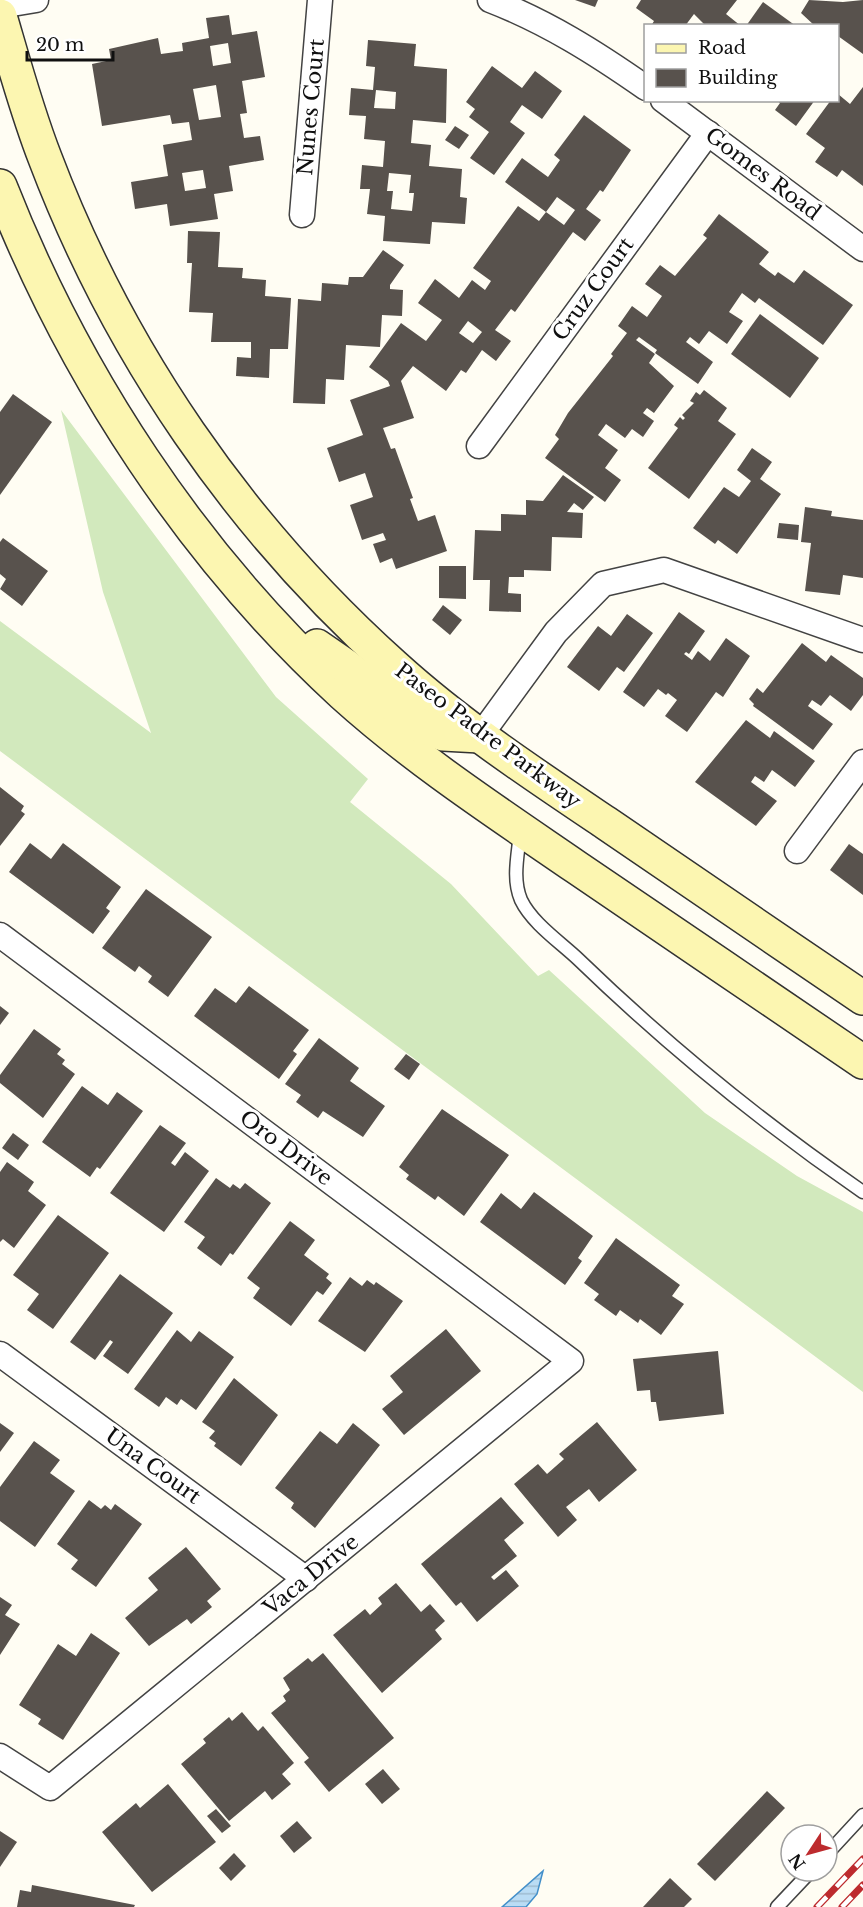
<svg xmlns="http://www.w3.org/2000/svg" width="863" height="1907" viewBox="0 0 863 1907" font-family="'Libre Baskerville',serif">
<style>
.grass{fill:#d2e9bd}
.water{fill:url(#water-rules);stroke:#438fc9;stroke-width:1.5}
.building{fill:#58524d;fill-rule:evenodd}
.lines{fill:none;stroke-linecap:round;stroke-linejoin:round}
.lane-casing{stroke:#434343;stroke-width:15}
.street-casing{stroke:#434343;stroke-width:27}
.secondary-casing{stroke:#323232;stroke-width:36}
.lane{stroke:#fff;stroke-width:12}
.street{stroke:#fff;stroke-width:24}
.secondary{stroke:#fcf6b1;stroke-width:33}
.rail-casing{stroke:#bd2b2e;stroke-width:7}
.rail{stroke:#fff;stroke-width:4.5;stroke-dasharray:14;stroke-linecap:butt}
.labels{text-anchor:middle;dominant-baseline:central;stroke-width:6;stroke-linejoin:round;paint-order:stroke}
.street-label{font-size:21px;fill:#101010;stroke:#fff}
</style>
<defs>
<pattern id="water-rules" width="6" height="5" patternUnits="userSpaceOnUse" patternTransform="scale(1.5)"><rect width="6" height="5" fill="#badcf4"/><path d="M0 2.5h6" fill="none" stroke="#9fbcd0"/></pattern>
</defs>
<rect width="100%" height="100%" fill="#fffdf3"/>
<path class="grass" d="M61 410 276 697 368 779 350 802 451 884 538 976 549 970 705 1113 797 1176 863 1212V1392L0 751V621L151 733 103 592Z"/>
<path class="water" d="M543 1871 537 1894 526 1907H502Z"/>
<g class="building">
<path d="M575 0H598L595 7Z"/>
<path d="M641 0H737L726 14 741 26H706L694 14 685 26H651L654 21 636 8Z"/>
<path d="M809 0 843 2 863 0V54L838 36V26H815L801 13Z"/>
<path d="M763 2 796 26H746Z"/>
<path d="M229 15 232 35 257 31 265 77 242 81 247 113 240 114 244 138 260 136 264 160 229 166 233 191 214 194 218 219 170 226 167 204 135 209 131 182 168 176 163 145 192 140 189 122 172 124 170 115 102 126 92 64 111 60 109 49 158 38 161 54 183 51 182 43 209 38 206 18ZM228 43 231 63 213 66 210 46ZM216 85 221 117 199 120 193 89ZM203 170 206 188 185 191 182 173Z"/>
<path d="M368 40 416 44 414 66 447 69 446 123 413 120 411 143 431 145 429 166 462 169 460 197 467 198 465 224 432 222 430 244 383 241 385 216 367 214 370 189H360L362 165 383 167 385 141 364 139 366 116 349 115 351 88 373 90 375 67 366 66ZM376 90 396 92 395 109 374 108ZM389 173 411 175 409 193H414L412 211 391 209 393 191H387Z"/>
<path d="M492 66 522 88 535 71 562 91 542 119 522 105 510 122 525 133 494 175 470 158 489 132 469 117 475 109 466 102Z"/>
<path d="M863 87V186L842 170 837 177 815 162 825 148 806 134 831 100H838V94L850 104Z"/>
<path d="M776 100H815L796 126 775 110 780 103Z"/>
<path d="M584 115 631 150 603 192 600 190 586 209 601 220 585 241 573 232 515 312 511 309 495 330 511 341 496 361 482 350 466 373 461 370 446 391 413 366 401 381 414 418 383 428 391 449 395 448 413 498 410 499 418 521 435 515 447 551 396 569 392 558 380 563 373 544 386 540 383 533 362 540 350 505 373 497 365 473 339 482 327 448 363 435 350 400 390 386 388 381 369 367 401 323 426 341 442 320 418 303 435 279 459 298 472 280 485 290 491 281 473 268 518 206 539 221 546 212 505 182 522 158 548 177 560 160 554 155ZM557 197 575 210 564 225 546 212ZM468 321 482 332 473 343 459 333Z"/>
<path d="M455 126 469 135 459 149 445 140Z"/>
<path d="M719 214 769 252 759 264 775 276 778 272 794 283 804 270 853 305 823 345 759 298 755 303 742 293 729 312 743 321 727 344 709 331 699 344 690 337 686 342 713 362 698 384 655 353 657 350 639 337 636 340 655 354 649 363 674 386 654 413 647 408 643 413 654 421 643 437 632 429 625 438 606 424 598 435 618 450 605 468 621 480 605 502 545 458 559 439 555 435 568 413 613 356 611 354 627 333 618 326 632 306 647 317 662 296 645 284 660 265 675 276 707 238 703 235Z"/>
<path d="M188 231 220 232 218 267 243 268 242 278 266 280 265 296 291 298 288 349H270L269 378 236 376 237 357 251 358V342H211L213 313 189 312 192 263H187Z"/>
<path d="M383 250 404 265 390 285V289L403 290 402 316 382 315 380 347 346 345 344 380 326 379 325 404 293 403 298 299 321 301 322 283 348 285 349 277H363Z"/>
<path d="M760 314 819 358 790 398 731 354Z"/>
<path d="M704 390 727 408 718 421 736 434 689 499 648 468 678 428 674 425 680 417 683 420 685 418 682 415 694 403 690 401 696 392 700 395Z"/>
<path d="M13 394 52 422 0 495V412Z"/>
<path d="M752 448 772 462 760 479 781 494 737 554 718 540 715 544 693 528 724 487 739 497 751 481 737 470Z"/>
<path d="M563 475 594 497 583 510 574 503 567 512 583 513 582 538 552 537 551 571 524 570V577H509L508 593 521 594V612L489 611 490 580H473L475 530 501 531V514L526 515V500L543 501Z"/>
<path d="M805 507 832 511 831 516 863 520V578L843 575 840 595 805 591 811 543 801 542Z"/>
<path d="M779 523 799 525 798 540 777 538Z"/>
<path d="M3 538 48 571 22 606 0 589 6 579 0 574V542Z"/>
<path d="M439 566H466V599L439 598Z"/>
<path d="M443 605 462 620 450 635 432 620Z"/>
<path d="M679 612 705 631 689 654 686 652 684 654 692 660 698 651 710 661 726 638 750 656 723 697 716 692 687 732 665 716 677 700 668 693 666 695 658 689 644 707 623 692Z"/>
<path d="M627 614 653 633 624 672 617 667 599 691 567 667 598 626 611 636Z"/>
<path d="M802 643 826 662 831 655 863 678V695L851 711 830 695 821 706 812 700 808 706 833 724 813 750 753 706 754 704 749 699 757 688 763 693Z"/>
<path d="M746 720 770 738 774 731 815 761 795 787 772 770 764 782 755 776 751 782 777 801 756 826 695 782Z"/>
<path d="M0 787 24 806 21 811 25 814 0 846Z"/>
<path d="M30 843 51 859 63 843 121 887 106 908 110 911 93 934 9 872Z"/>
<path d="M849 844 863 854V895L830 870Z"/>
<path d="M146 889 212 937 168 997 148 982 152 976 139 966 135 972 102 948Z"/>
<path d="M249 986 309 1030 293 1051 297 1054 279 1079 194 1016 215 988 236 1003Z"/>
<path d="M0 1006 9 1013 0 1025Z"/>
<path d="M34 1029 61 1049 57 1054 65 1060 62 1064 75 1074 43 1118 0 1083V1075Z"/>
<path d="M319 1038 359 1068 350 1081 385 1106 363 1137 323 1111 318 1118 296 1102 301 1095 285 1084Z"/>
<path d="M406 1054 420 1064 409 1080 394 1069Z"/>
<path d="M82 1086 108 1105 117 1092 143 1111 100 1169 97 1167 90 1177 42 1142Z"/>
<path d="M442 1109 509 1155 464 1216 438 1196 435 1200 406 1179 409 1175 399 1167Z"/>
<path d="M160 1125 186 1143 171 1163 175 1166 185 1152 209 1171 164 1232 110 1193Z"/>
<path d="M13 1133 29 1145 18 1160 2 1148Z"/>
<path d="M7 1162 34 1182 28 1191 46 1205 14 1248 3 1239 0 1242V1172Z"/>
<path d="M216 1178 230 1188 233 1184 240 1189 245 1183 271 1203 233 1255 230 1253 221 1266 197 1248 205 1237 184 1222Z"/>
<path d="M534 1192 593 1236 578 1258 582 1261 565 1285 480 1222 501 1193 521 1209Z"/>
<path d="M58 1215 109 1253 53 1329 27 1310 39 1294 13 1275Z"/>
<path d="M290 1221 315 1240 304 1255 329 1274 326 1278 332 1283 323 1295 317 1291 291 1326 253 1298 260 1288 247 1278Z"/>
<path d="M616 1238 680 1285 672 1296 684 1304 661 1335 640 1319 638 1323 620 1310 616 1316 594 1300 599 1294 584 1283Z"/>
<path d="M120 1274 173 1313 128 1374 103 1356 113 1342 110 1340 95 1360 70 1342Z"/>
<path d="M350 1277 362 1286 367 1280 374 1285 376 1282 403 1301 365 1352 318 1321Z"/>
<path d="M446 1329 481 1371 404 1435 382 1409 403 1392 390 1376Z"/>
<path d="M177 1330 191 1342 199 1331 234 1357 196 1410 181 1399 177 1405 166 1397 159 1407 134 1389Z"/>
<path d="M718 1351 724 1414 659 1421 656 1402H651L650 1390 637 1391 633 1359Z"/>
<path d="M234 1378 278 1415 241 1466 214 1446 216 1443 209 1438 215 1431 202 1422Z"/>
<path d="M597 1422 637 1470 599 1502 589 1489 566 1507 577 1520 558 1537 514 1484 538 1464 547 1474 564 1459 559 1454Z"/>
<path d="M0 1423 14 1433 0 1452Z"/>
<path d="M353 1423 380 1445 315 1528 291 1508 294 1503 275 1488 320 1431 337 1444Z"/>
<path d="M34 1441 60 1460 50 1473 75 1491 35 1547 0 1521V1487Z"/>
<path d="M501 1497 524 1523 504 1540 517 1556 491 1577 494 1580 506 1570 519 1586 477 1622 461 1602 456 1606 421 1564Z"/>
<path d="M89 1500 101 1509 105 1505 111 1510 115 1504 142 1524 96 1587 71 1569 78 1560 57 1544Z"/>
<path d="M186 1547 221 1589 207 1601 212 1607 191 1624 187 1619 149 1646 125 1618 158 1590 148 1578Z"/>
<path d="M396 1583 421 1612 430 1604 445 1621 435 1630 442 1639 382 1693 333 1635 365 1609 370 1615 382 1604 378 1598Z"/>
<path d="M0 1597 12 1605 5 1615 20 1624 0 1655Z"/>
<path d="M91 1633 120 1653 63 1740 38 1724 41 1719 19 1705 58 1644 76 1656Z"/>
<path d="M323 1653 394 1738 329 1792 304 1762 309 1758 271 1713 286 1701 283 1696 290 1690 283 1678 308 1658 312 1662Z"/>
<path d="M242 1712 258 1731 263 1726 294 1763 282 1774 291 1784 272 1800 265 1791 229 1821 181 1764 206 1743 203 1739 229 1717 232 1721Z"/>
<path d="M383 1769 400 1789 382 1804 365 1784Z"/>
<path d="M168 1784 216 1842 152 1892 102 1832 136 1803 140 1808Z"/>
<path d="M767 1791 785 1808 715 1881 697 1864Z"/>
<path d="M216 1809 231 1826 222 1833 207 1816Z"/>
<path d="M297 1821 312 1838 294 1853 280 1836Z"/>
<path d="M0 1831 17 1842 0 1867Z"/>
<path d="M234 1853 246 1866 231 1881 219 1868Z"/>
<path d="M670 1878 692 1899 684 1907H643Z"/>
<path d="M32 1885 135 1905 134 1907H17L20 1890 31 1892Z"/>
</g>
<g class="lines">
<g class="lane-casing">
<g id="lane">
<path d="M520 833C518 855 512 879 521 900 532 923 560 942 578 959 667 1045 761 1122 863 1192"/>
<path d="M827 1854 863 1815"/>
<path d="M777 1907 811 1871"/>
</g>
</g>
<g class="street-casing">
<g id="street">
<path d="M490 0C547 22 596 53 646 88"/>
<path d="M0 6 36 0"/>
<path d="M663 100 863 249"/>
<path d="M302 215 320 0"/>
<path d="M479 446 708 133"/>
<path d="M480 736 556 632 603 584 664 570 863 640"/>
<path d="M797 851 863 762"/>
<path d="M0 935 571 1361 50 1788 0 1756"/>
<path d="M0 1354 306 1579"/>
</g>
</g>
<g class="secondary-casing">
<g id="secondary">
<path d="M0 16C14 64 27 112 45 158 119 353 239 527 394 666 459 725 533 774 606 823 691 881 777 940 863 998"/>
<path d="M0 186C75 377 192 555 343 694 415 759 496 812 576 867 672 932 767 997 863 1062"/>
<path d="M317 646 346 666 418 725 443 734 480 736"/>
</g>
</g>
<use href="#lane" class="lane"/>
<use href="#street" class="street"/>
<use href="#secondary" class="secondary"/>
<g class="rail-casing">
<g id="rail">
<path d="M817 1907 863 1859"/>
<path d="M842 1907 863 1885"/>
</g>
</g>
<use href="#rail" class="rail"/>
</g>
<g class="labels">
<g class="street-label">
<text transform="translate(311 107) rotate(-85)">Nunes Court</text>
<text transform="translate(763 174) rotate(37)">Gomes Road</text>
<text transform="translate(593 289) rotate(-54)">Cruz Court</text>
<text transform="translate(488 736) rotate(37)">Paseo Padre Parkway</text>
<text transform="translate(286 1148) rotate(37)">Oro Drive</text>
<text transform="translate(153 1466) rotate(36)">Una Court</text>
<text transform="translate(311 1575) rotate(-39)">Vaca Drive</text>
</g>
</g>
<rect x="644" y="24" width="195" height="78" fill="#ffffff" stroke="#9f9f9f" stroke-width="1.5"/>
<rect x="656" y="44" width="30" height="9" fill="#fcf6b1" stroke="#9f9f9f" stroke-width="1.5"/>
<text x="698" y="54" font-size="18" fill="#101010">Road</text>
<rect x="656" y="69" width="30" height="18" fill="#58524d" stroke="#9f9f9f" stroke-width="1.5"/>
<text x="698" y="84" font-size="18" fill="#101010">Building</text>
<g transform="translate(809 1853) rotate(234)"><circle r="28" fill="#ffffff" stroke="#9f9f9f" stroke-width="1.5"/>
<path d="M0-4.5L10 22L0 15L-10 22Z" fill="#bd2b2e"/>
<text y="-9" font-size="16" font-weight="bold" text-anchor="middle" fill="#101010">N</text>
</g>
<path d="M27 51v9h86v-9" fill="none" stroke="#101010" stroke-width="3"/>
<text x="36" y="51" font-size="18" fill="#101010" stroke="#ffffff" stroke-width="4.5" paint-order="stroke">20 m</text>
</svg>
